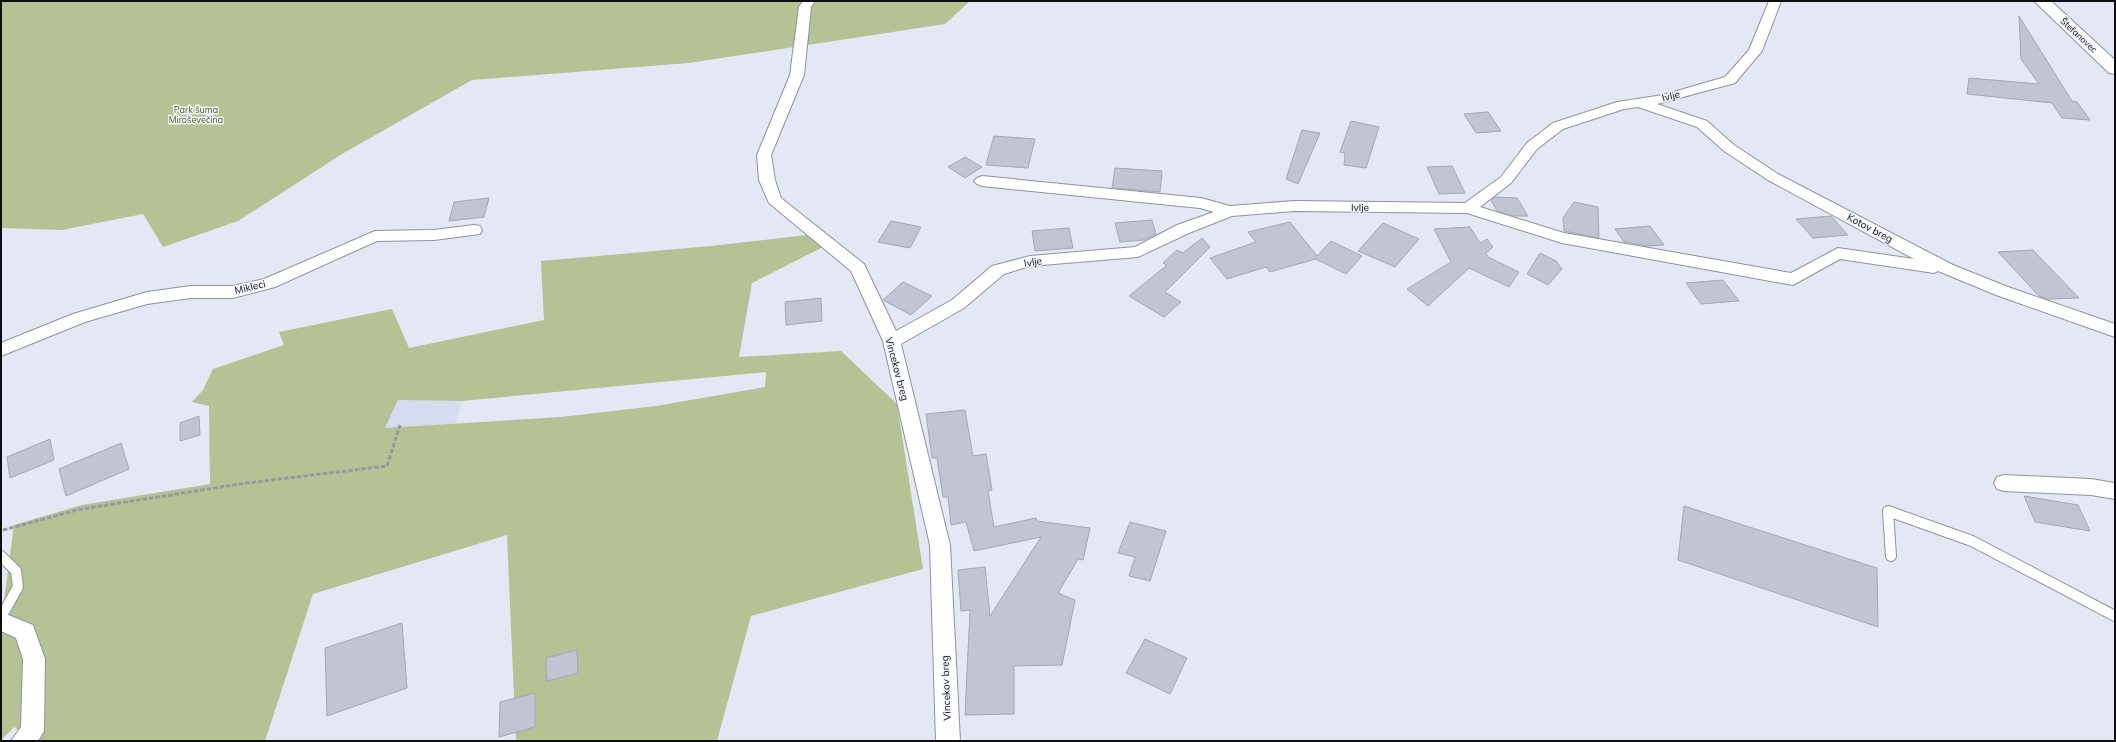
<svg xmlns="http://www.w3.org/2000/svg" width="2116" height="742" viewBox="0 0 2116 742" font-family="Mulish,sans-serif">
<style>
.built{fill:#d6dbf0}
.green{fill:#b4c294;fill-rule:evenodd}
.building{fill:#c1c4d1;stroke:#a4a8b4}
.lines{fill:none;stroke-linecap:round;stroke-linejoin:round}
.lane-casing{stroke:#8f929f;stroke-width:12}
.street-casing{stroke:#8f929f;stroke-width:2}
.secondary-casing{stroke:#8f929f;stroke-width:2}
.path{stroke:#9699a3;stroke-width:3;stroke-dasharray:4.5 2;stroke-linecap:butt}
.lane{stroke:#fff;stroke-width:10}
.street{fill:#fff;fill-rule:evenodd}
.secondary{fill:#fff;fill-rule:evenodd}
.labels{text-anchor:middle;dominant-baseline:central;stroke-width:3;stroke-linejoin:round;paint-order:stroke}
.far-street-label{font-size:9px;fill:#0c0d11;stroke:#f3f5fe}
.far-park-label{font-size:9px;fill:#49580f;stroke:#f3f5fe}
.street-label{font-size:10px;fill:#0c0d11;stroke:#f3f5fe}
</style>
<rect width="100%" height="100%" fill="#e4e8f5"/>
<path class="built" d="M398 400 462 401 455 425 385 428Z"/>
<g class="green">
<path d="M1 1H970L945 24 689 63 472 80 342 154 238 221 163 247 143 214 62 230 1 228Z"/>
<path d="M807 235 823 247 752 283 739 357 841 351 897 404 923 569 751 616 717 741H516L507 535 313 594 265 741H35L14 727 1 740V623L14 525 82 505 210 484 209 406 192 402 203 390 213 369 284 345 279 332 392 309 409 348 544 320 541 261 711 246ZM766 372 765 387 656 406 561 417 385 428 398 400 462 401Z"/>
</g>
<g class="building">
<path d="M2019 16 2072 101 2077 102 2090 120 2062 118 2052 103 1967 94 1969 78 2039 84 2021 59Z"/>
<path d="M1488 112 1501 131 1476 133 1464 114Z"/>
<path d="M1351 121 1379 127 1366 168 1344 165 1345 153 1340 152Z"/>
<path d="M1302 130 1320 133 1298 184 1286 179Z"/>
<path d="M994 136 1035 139 1028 168 986 165Z"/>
<path d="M965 157 982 167 965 178 948 167Z"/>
<path d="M1452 166 1465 193 1439 194 1427 167Z"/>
<path d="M1115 168 1162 171 1160 192 1112 188Z"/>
<path d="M1495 197 1517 198 1528 216H1513L1497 211 1491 200Z"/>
<path d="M489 198 484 217 449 221 454 202Z"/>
<path d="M1574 202 1598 207 1599 238 1564 231 1563 218Z"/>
<path d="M1831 216 1848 235 1813 238 1796 219Z"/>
<path d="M1152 220 1156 234 1144 240 1120 242 1115 223Z"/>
<path d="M891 221 921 227 910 248 878 242Z"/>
<path d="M1290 222 1317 256 1331 241 1362 256 1346 274 1316 259 1270 272 1266 267 1227 279 1210 258 1256 242 1248 232Z"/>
<path d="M1383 223 1419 239 1395 267 1358 251Z"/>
<path d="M1650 226 1664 245 1649 246 1624 242 1615 229Z"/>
<path d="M1470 227 1480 243 1487 239 1493 247 1486 253 1488 257 1519 272 1509 287 1469 268 1428 306 1407 289 1451 262 1434 229Z"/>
<path d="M1069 228 1073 248 1035 251 1032 231Z"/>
<path d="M1202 238 1210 247 1165 292 1181 302 1164 317 1129 296 1167 265 1163 263 1177 250 1183 253Z"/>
<path d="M2033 250 2079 298 2048 299 2039 296 1998 252Z"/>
<path d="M1540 253 1556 261 1562 269 1548 285 1527 274Z"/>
<path d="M1723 280 1739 301 1701 304 1686 283Z"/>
<path d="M903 282 932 296 911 315 883 300Z"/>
<path d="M821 298 822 321 786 325 785 302Z"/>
<path d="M965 410 973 456 986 454 992 490 988 491 994 527 1036 518 1037 521 1090 528 1083 560 1078 559 1058 593 1075 600 1062 665 1014 666V714L965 715 970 610 961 611 958 570 985 567 990 616 1041 537 974 551 966 522 951 525 948 497H943L937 458H932L926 414Z"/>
<path d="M199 416 200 435 180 441V423Z"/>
<path d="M50 439 54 460 10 478 7 457Z"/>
<path d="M121 443 129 469 66 496 59 469Z"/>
<path d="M2024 496 2078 505 2090 531 2035 522Z"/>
<path d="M1684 506 1877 568 1878 627 1678 560Z"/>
<path d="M1130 522 1166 531 1150 581 1129 576 1135 557 1118 553Z"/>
<path d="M402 623 407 688 327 716 325 648Z"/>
<path d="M1145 639 1187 658 1170 694 1126 673Z"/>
<path d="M577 650 578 673 547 681 546 658Z"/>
<path d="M535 693V727L499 737 500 702Z"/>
</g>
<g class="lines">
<g class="lane-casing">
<g id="lane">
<path d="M1 556 16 571 18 587 1 617"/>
<path d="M1891 556 1888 511 1972 541 2115 616"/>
</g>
</g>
<g class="street-casing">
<g id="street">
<path d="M803 1H815L811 7 804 75 771 155 775 180 781 198 864 264 896 331 952 300 992 266 1030 256 1135 247 1177 225 1214 212 1200 208 982 186 977 184 974 181 977 178 982 176 1201 198 1230 206 1294 201 1465 203 1501 177 1527 143 1553 123 1617 102 1663 95 1725 77 1749 50 1769 1H1781L1762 51 1735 83 1657 104 1707 121 1734 145 1778 174 1953 265 2008 287 2115 324V337L1996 295 1938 271 1934 273 1840 259 1793 285 1562 243 1467 213 1294 211 1232 216 1189 233 1138 257 1030 266 1004 274 964 308 901 344 950 545 960 741H936L930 545 883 341 851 271 769 203 759 180 757 155 790 75 799 7ZM1638 107 1697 127 1724 151 1768 180 1914 259 1838 248 1791 273 1564 233 1480 207 1511 183 1537 149 1563 129 1624 109Z"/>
<path d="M474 225 480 226 482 230 480 234 434 240 377 241 275 287 233 298H191L147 304 85 322 1 356V343L73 314 147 292 191 286H233L264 279 375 231 434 230Z"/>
<path d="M2004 475 2091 479 2115 483V499L2091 495 2004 491 1997 489 1994 483 1997 477Z"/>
<path d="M1 612 33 625 45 659 44 731 38 741H11L21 727 23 659 16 638 1 631Z"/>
</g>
</g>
<g class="secondary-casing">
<path id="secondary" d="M2034 1H2051L2115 60V74L2109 73Z"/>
</g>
<path class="path" d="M3 530 81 509 247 483 387 466 400 425"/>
<use href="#lane" class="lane"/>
<use href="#street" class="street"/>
<use href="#secondary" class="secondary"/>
</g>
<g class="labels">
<g class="far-street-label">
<text transform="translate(2079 35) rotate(43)">Štefanovec</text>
</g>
<g class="far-park-label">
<text x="196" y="109">Park šuma<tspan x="196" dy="10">Miroševečina</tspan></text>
</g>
<g class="street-label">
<text transform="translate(1671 96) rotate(-14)">Ivlje</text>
<text x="1360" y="207">Ivlje</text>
<text transform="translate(1870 228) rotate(28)">Kotov breg</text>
<text transform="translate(1033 262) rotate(-9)">Ivlje</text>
<text transform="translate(250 287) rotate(-13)">Mikleci</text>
<text transform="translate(897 369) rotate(75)">Vincekov breg</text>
<text transform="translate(946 688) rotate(-92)">Vincekov breg</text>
</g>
</g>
<rect width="2116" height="742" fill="none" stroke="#0c0d11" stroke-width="4"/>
</svg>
